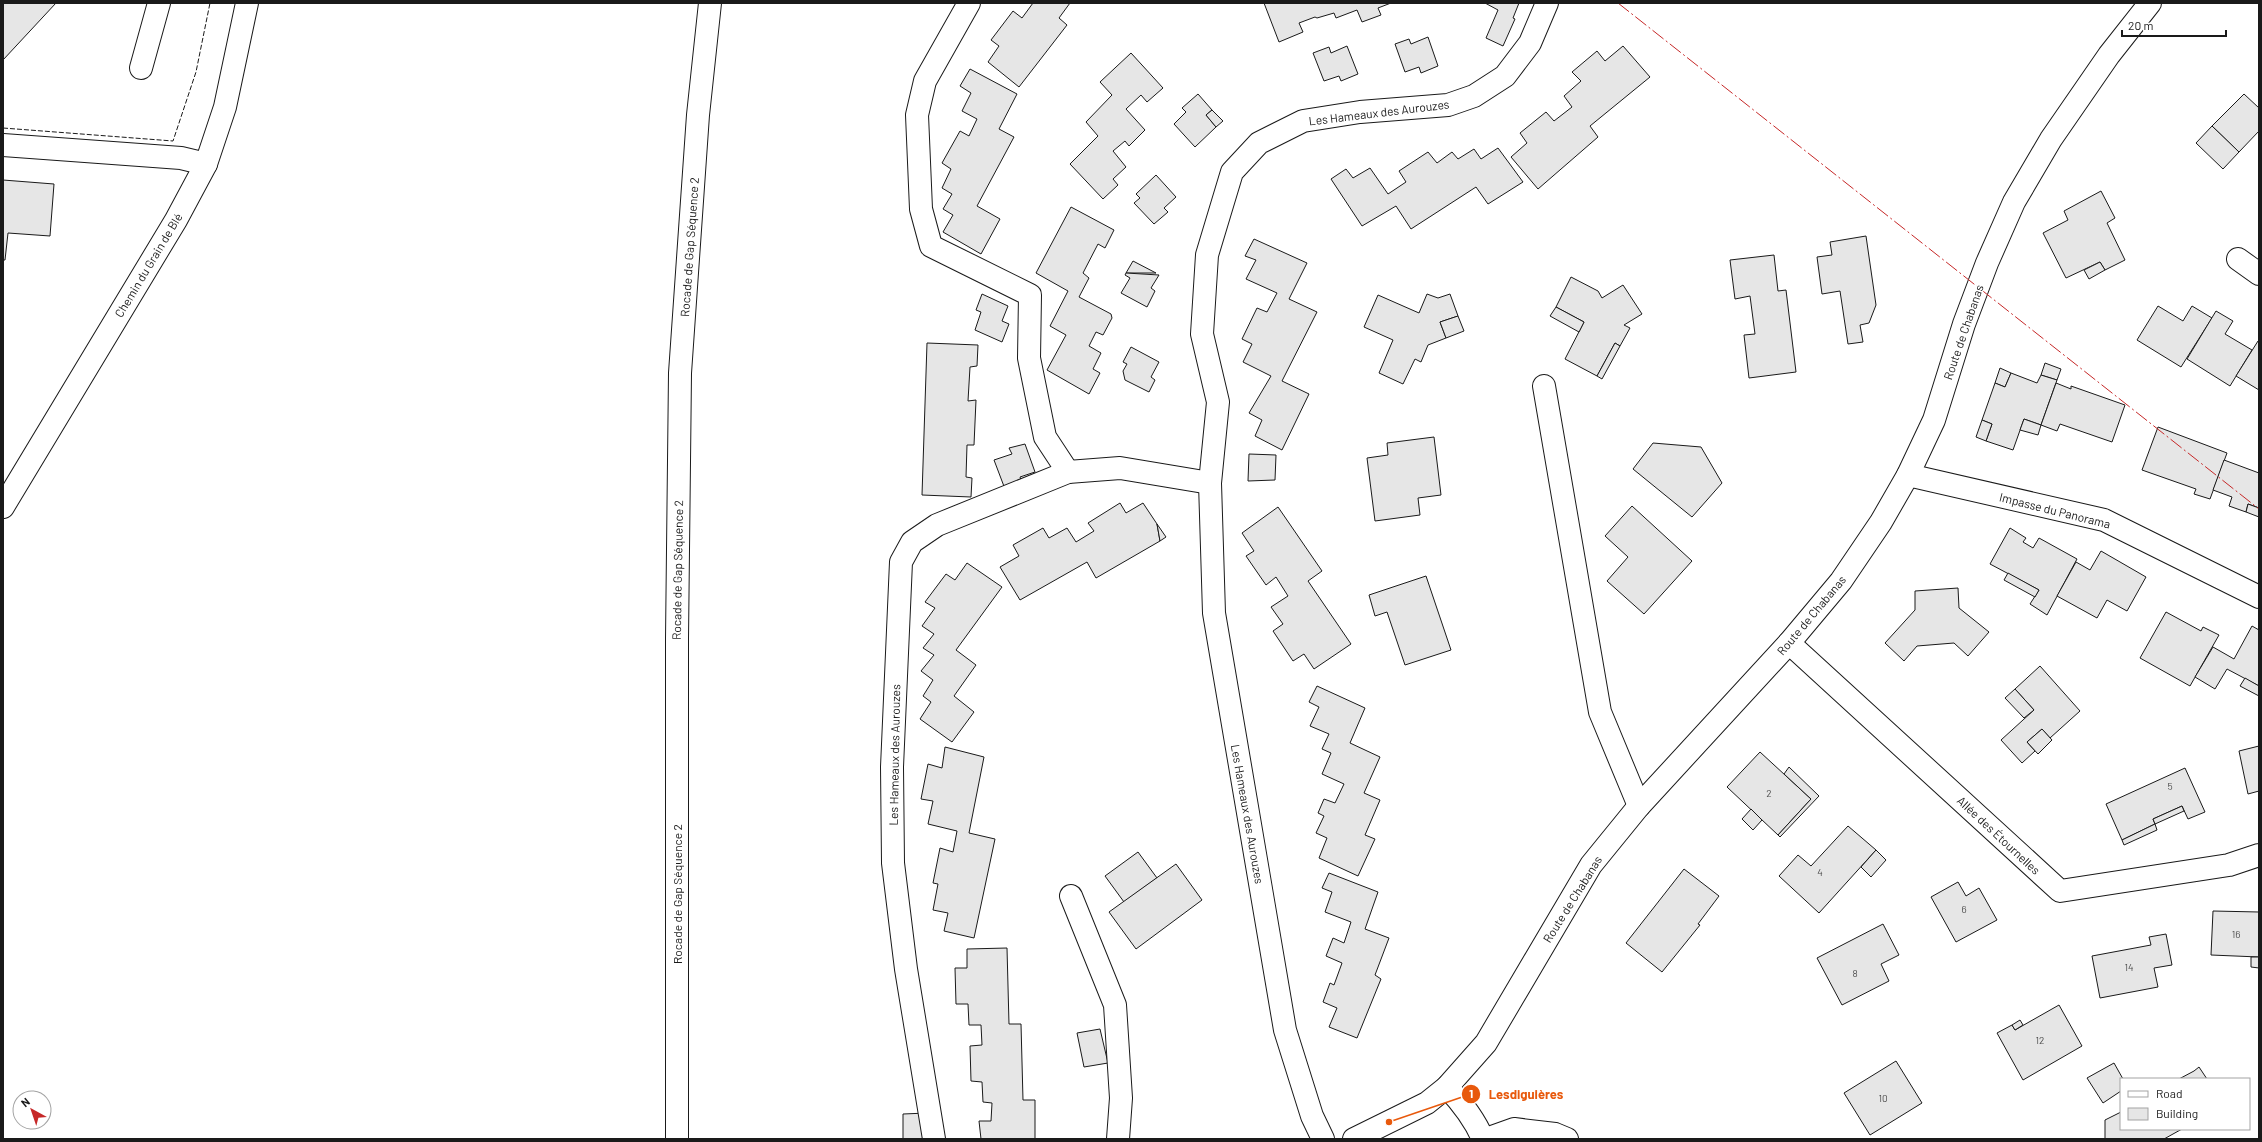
<svg xmlns="http://www.w3.org/2000/svg" width="2262" height="1142" viewBox="0 0 2262 1142" font-family="Barlow,sans-serif">
<style>
.building{fill:#e6e6e6;stroke:#1a1a1a}
.lines{fill:none;stroke-linecap:round;stroke-linejoin:round}
.minor-casing{stroke:#1a1a1a;stroke-width:24}
.major-casing{stroke:#1a1a1a;stroke-width:24}
.minor{stroke:#fff;stroke-width:22}
.major{stroke:#fff;stroke-width:22}
.fence{stroke:#1a1a1a;stroke-width:1;stroke-dasharray:5 2;stroke-linecap:butt}
.power{stroke:#c62828;stroke-width:1;stroke-dasharray:14 3 2 3;stroke-linecap:butt}
.labels{text-anchor:middle;dominant-baseline:central;stroke-width:3;stroke-linejoin:round;paint-order:stroke}
.number-label{font-size:10px;fill:#4d4d4d}
.street-label{font-size:12px;fill:#1a1a1a;stroke:#fff}
.leader{fill:none;stroke:#e8590c;stroke-width:1.5}
.callout-dot{fill:#e8590c;stroke:#fff;stroke-width:1.5}
.mark-label{font-size:12px;text-anchor:middle;font-weight:bold;fill:#fff}
.callout-label{font-size:13px;text-anchor:middle;font-weight:bold;fill:#e8590c;stroke:#fff;stroke-width:3;stroke-linejoin:round;paint-order:stroke}
</style>
<rect width="100%" height="100%" fill="#fff"/>
<g class="building">
<path d="M3 3H56L3 60Z"/>
<path d="M1033 3H1070L1059 18 1067 25 1019 87 988 62 999 46 991 40 1013 11 1022 18Z"/>
<path d="M1264 3H1391L1378 8 1381 15 1362 22 1357 10 1336 18 1334 13 1317 18 1315 17 1299 23 1303 32 1279 42Z"/>
<path d="M1519 3 1513 18 1515 19 1503 46 1486 38 1498 10 1485 3Z"/>
<path d="M1428 37 1438 66 1421 73 1419 67 1405 72 1395 44 1409 39 1411 44Z"/>
<path d="M1347 46 1358 74 1341 81 1339 76 1324 81 1313 53 1329 47 1331 53Z"/>
<path d="M1623 46 1650 77 1590 126 1598 137 1538 189 1511 157 1527 143 1520 133 1546 112 1554 121 1572 107 1564 96 1581 81 1572 72 1597 51 1605 61Z"/>
<path d="M1131 53 1163 88 1147 102 1141 95 1126 109 1145 130 1129 146 1125 141 1113 151 1126 167 1113 179 1118 185 1103 199 1070 164 1098 136 1086 122 1112 95 1100 82Z"/>
<path d="M970 69 1017 94 999 129 1014 137 977 206 1000 219 981 254 943 232 953 215 943 209 952 194 942 188 951 169 942 163 960 131 969 136 977 119 962 111 971 93 960 86Z"/>
<path d="M1198 94 1212 110 1206 115 1216 127 1195 147 1174 124 1186 112 1182 108Z"/>
<path d="M2244 94 2259 108V131L2239 152 2212 126Z"/>
<path d="M1212 110 1223 121 1216 127 1206 115Z"/>
<path d="M2212 126 2239 152 2223 169 2196 143Z"/>
<path d="M1498 148 1523 182 1488 204 1476 187 1411 229 1396 206 1362 226 1331 179 1346 169 1353 178 1370 168 1388 194 1406 182 1399 171 1428 152 1437 163 1452 152 1458 159 1474 149 1481 159Z"/>
<path d="M1156 175 1176 197 1164 208 1168 212 1154 224 1134 203 1140 198 1136 194Z"/>
<path d="M3 180 54 184 50 236 8 233 5 260H3Z"/>
<path d="M2101 191 2115 218 2107 223 2125 260 2105 270 2100 262 2066 278 2043 233 2068 220 2064 211Z"/>
<path d="M1071 207 1114 230 1105 248 1098 244 1083 273 1089 278 1079 297 1111 314 1112 318 1103 335 1096 332 1089 346 1101 353 1093 369 1100 373 1089 394 1047 370 1066 335 1050 326 1068 291 1036 273Z"/>
<path d="M1866 236 1876 305 1869 323 1860 325 1863 342 1848 344 1840 291 1822 294 1817 257 1832 255 1830 242Z"/>
<path d="M1254 239 1307 263 1289 299 1317 312 1282 381 1309 394 1282 450 1255 436 1262 420 1249 413 1271 376 1243 362 1252 344 1242 339 1257 308 1267 312 1277 293 1246 279 1256 260 1245 256Z"/>
<path d="M1774 255 1778 291 1786 290 1796 372 1749 378 1744 335 1755 334 1750 296 1735 299 1730 260Z"/>
<path d="M1133 261 1156 273H1126Z"/>
<path d="M2100 262 2105 270 2089 279 2084 270Z"/>
<path d="M1126 273 1159 275 1151 288 1155 291 1147 307 1121 293 1130 278 1125 275Z"/>
<path d="M1571 277 1598 291 1602 298 1623 285 1642 314 1624 325 1630 328 1620 346 1615 343 1597 376 1565 359 1584 322 1556 307Z"/>
<path d="M982 294 1008 306 1002 321 1009 324 1002 342 975 330 981 312 976 310Z"/>
<path d="M1427 294 1438 298 1450 294 1458 316 1440 322 1446 338 1428 345 1421 362 1415 359 1403 384 1379 373 1393 340 1364 327 1378 295 1419 313Z"/>
<path d="M2158 306 2183 321 2192 306 2212 318 2181 367 2137 340Z"/>
<path d="M1556 307 1584 322 1579 332 1550 316Z"/>
<path d="M2216 311 2233 321 2225 334 2252 350 2230 386 2187 359Z"/>
<path d="M1458 316 1464 331 1446 338 1440 322Z"/>
<path d="M2258 341H2259V390L2236 376Z"/>
<path d="M927 343 978 345 977 366 970 367 968 401 976 400 974 445H967L966 477 972 478 971 497 922 495Z"/>
<path d="M1615 343 1620 346 1602 379 1597 376Z"/>
<path d="M1131 347 1159 362 1151 377 1155 380 1149 392 1125 380 1123 371 1127 364 1123 362Z"/>
<path d="M2045 363 2061 369 2057 380 2041 375Z"/>
<path d="M2000 368 2011 373 2005 387 1995 383Z"/>
<path d="M2011 373 2037 383 2041 375 2057 380 2041 425 2024 419 2013 450 1986 441 1992 424 1982 420 1995 383 2005 387Z"/>
<path d="M2056 383 2071 389V386L2125 405 2112 442 2060 424 2057 431 2041 425Z"/>
<path d="M2024 419 2041 425 2038 435 2020 430Z"/>
<path d="M1982 420 1992 424 1986 441 1976 437Z"/>
<path d="M2158 427 2227 453 2210 499 2194 494 2196 489 2142 470Z"/>
<path d="M1434 437 1441 495 1418 498 1420 515 1375 521 1367 458 1388 455 1387 443Z"/>
<path d="M1653 443 1701 447 1722 483 1692 517 1633 469Z"/>
<path d="M1025 444 1035 472 1020 477 1022 483 1005 489 994 460 1012 454 1009 448Z"/>
<path d="M1249 454 1276 455 1275 480 1248 481Z"/>
<path d="M2224 460 2259 473V508L2248 504 2246 512 2229 506 2232 497 2213 490Z"/>
<path d="M1120 503 1126 513 1143 503 1157 524 1160 541 1096 578 1087 562 1020 600 1000 567 1019 556 1013 545 1043 528 1049 538 1067 528 1076 542 1094 531 1088 523Z"/>
<path d="M2248 504 2259 508V517L2246 512Z"/>
<path d="M1632 506 1692 561 1644 614 1607 581 1628 557 1605 536Z"/>
<path d="M1278 507 1322 571 1308 581 1351 644 1314 669 1304 654 1293 661 1273 631 1283 624 1271 607 1288 596 1276 577 1266 585 1246 556 1254 551 1242 533Z"/>
<path d="M1157 524 1166 537 1160 541Z"/>
<path d="M2010 528 2026 538 2023 542 2033 548 2039 538 2077 559 2047 615 2030 604 2039 590 1990 564Z"/>
<path d="M2101 551 2146 577 2127 611 2107 600 2097 618 2057 596 2076 562 2090 570Z"/>
<path d="M967 563 1002 587 956 650 976 665 954 696 974 712 952 742 920 719 931 702 923 696 933 680 921 671 934 655 923 648 934 634 922 626 935 608 925 602 946 574 955 580Z"/>
<path d="M2008 573 2039 590 2035 597 2004 580Z"/>
<path d="M1426 576 1451 650 1405 665 1387 612 1375 616 1369 595Z"/>
<path d="M1958 588 1959 608 1989 632 1968 656 1954 643 1917 646 1904 661 1885 643 1915 610V591Z"/>
<path d="M2166 612 2201 631 2203 627 2219 635 2190 686 2140 658Z"/>
<path d="M2252 626 2259 630V686L2227 669 2215 689 2195 677 2213 647 2234 659Z"/>
<path d="M2040 666 2080 711 2050 738 2042 729 2027 742 2035 751 2022 763 2001 740 2034 710 2015 689Z"/>
<path d="M2245 678 2259 686V696L2240 686Z"/>
<path d="M1317 686 1365 708 1350 743 1380 757 1364 793 1380 800 1365 835 1375 839 1358 876 1319 858 1327 838 1316 833 1324 816 1318 813 1324 799 1335 803 1344 784 1322 774 1331 753 1322 749 1329 734 1310 726 1319 707 1309 702Z"/>
<path d="M2015 689 2034 710 2024 718 2005 698Z"/>
<path d="M2042 729 2052 740 2038 754 2027 742Z"/>
<path d="M2259 746V791L2248 794 2239 751Z"/>
<path d="M945 747 984 757 969 833 995 839 974 938 944 931 948 913 933 910 938 884 933 883 940 848 953 852 957 831 928 824 933 801 921 799 928 764 942 768Z"/>
<path d="M1760 752 1811 799 1778 835 1727 787Z"/>
<path d="M1789 767 1819 796 1780 837 1778 835 1811 799 1784 774Z"/>
<path d="M2185 768 2205 812 2188 819 2182 806 2153 819 2155 824 2122 840 2106 804Z"/>
<path d="M2182 806 2184 811 2155 824 2153 819Z"/>
<path d="M1751 809 1762 820 1753 830 1742 819Z"/>
<path d="M2155 824 2157 830 2124 845 2122 840Z"/>
<path d="M1848 826 1876 850 1819 913 1779 876 1798 855 1811 866Z"/>
<path d="M1876 850 1886 860 1871 877 1861 867Z"/>
<path d="M1138 852 1157 878 1124 902 1105 876Z"/>
<path d="M1176 864 1202 900 1136 949 1109 912Z"/>
<path d="M1684 869 1719 896 1698 924 1700 925 1662 972 1626 943Z"/>
<path d="M1329 873 1378 892 1365 929 1389 938 1375 975 1381 979 1357 1038 1329 1027 1337 1008 1323 1002 1330 983 1334 985 1342 963 1326 956 1333 938 1344 943 1351 922 1325 912 1332 892 1322 888Z"/>
<path d="M1958 882 1966 896 1979 888 1997 920 1956 942 1931 897Z"/>
<path d="M2213 911 2259 912V957L2211 955Z"/>
<path d="M1883 924 1899 955 1881 964 1889 981 1842 1005 1817 958Z"/>
<path d="M2166 934 2172 965 2154 968 2158 987 2100 998 2092 956 2151 945 2149 937Z"/>
<path d="M1007 948 1009 1024H1021L1023 1100H1035V1139H981L979 1121H991L992 1103 983 1102 982 1082 971 1081 970 1046 982 1045 981 1025H969L968 1004H956L955 968H967V949Z"/>
<path d="M2251 957H2259V968L2251 967Z"/>
<path d="M2059 1005 2082 1046 2023 1080 1997 1033 2012 1025 2015 1030Z"/>
<path d="M2020 1020 2023 1025 2015 1030 2012 1025Z"/>
<path d="M1100 1029 1108 1063 1084 1067 1077 1033Z"/>
<path d="M1896 1061 1922 1103 1870 1135 1844 1093Z"/>
<path d="M2114 1063 2123 1079 2121 1091 2103 1103 2087 1078Z"/>
<path d="M2199 1067 2207 1079H2179L2194 1071Z"/>
<path d="M2121 1112V1129H2182L2164 1139H2105V1120Z"/>
<path d="M927 1113 928 1139H903V1114Z"/>
</g>
<g class="lines">
<g class="minor-casing">
<g id="minor">
<path d="M969 3 925 81 917 115 921 209 931 246 1030 295 1029 358 1045 437 1068 472"/>
<path d="M141 68 159 3"/>
<path d="M3 145 181 158 206 164"/>
<path d="M2238 259 2259 274"/>
<path d="M1544 386 1600 712 1639 806"/>
<path d="M1908 475 2104 520 2259 597"/>
<path d="M3 507 176 220 206 164 225 107 247 3"/>
<path d="M1789 643 2060 891 2229 865 2259 855"/>
<path d="M1071 896 1115 1005 1121 1098 1118 1139"/>
<path d="M1447 1087C1462 1103 1474 1118 1483 1139"/>
<path d="M934 1139 906 969 893 863 892 767 901 562 912 542 937 525 1068 472 1120 468 1210 483"/>
<path d="M1323 1139 1312 1116 1285 1030 1214 613 1210 483 1218 402 1202 334 1207 255 1232 172 1259 143 1303 121 1360 112 1448 105 1474 96 1505 76 1530 43 1547 3"/>
<path d="M1354 1139 1427 1103 1447 1087 1486 1043 1591 865 1639 806 1789 643 1841 581 1881 522 1908 475 1934 420 1964 324 1987 263 2014 202 2051 139 2109 55 2150 3"/>
<path d="M1486 1139 1514 1129 1555 1134 1567 1139"/>
</g>
</g>
<g class="major-casing">
<path id="major" d="M677 1139V638L680 373 698 115 710 3"/>
</g>
<use href="#minor" class="minor"/>
<use href="#major" class="major"/>
<path class="fence" d="M3 128 173 141 196 72 210 3"/>
<path class="power" d="M1618 3 2259 509"/>
</g>
<g class="labels">
<g class="number-label">
<text x="2170" y="786">5</text>
<text x="1769" y="793">2</text>
<text x="1820" y="872">4</text>
<text x="1964" y="909">6</text>
<text x="2236" y="934">16</text>
<text x="2129" y="967">14</text>
<text x="1855" y="973">8</text>
<text x="2040" y="1040">12</text>
<text x="1883" y="1098">10</text>
</g>
<g class="street-label">
<text transform="translate(1379 112) rotate(-7)">Les Hameaux des Aurouzes</text>
<text transform="translate(689 247) rotate(-86)">Rocade de Gap Séquence 2</text>
<text transform="translate(148 265) rotate(-59)">Chemin du Grain de Blé</text>
<text transform="translate(1963 332) rotate(-71)">Route de Chabanas</text>
<text transform="translate(2055 510) rotate(14)">Impasse du Panorama</text>
<text transform="translate(677 570) rotate(-89)">Rocade de Gap Séquence 2</text>
<text transform="translate(1811 615) rotate(-50)">Route de Chabanas</text>
<text transform="translate(894 755) rotate(-89)">Les Hameaux des Aurouzes</text>
<text transform="translate(1248 814) rotate(80)">Les Hameaux des Aurouzes</text>
<text transform="translate(1999 835) rotate(43)">Allée des Étournelles</text>
<text transform="translate(677 894) rotate(-90)">Rocade de Gap Séquence 2</text>
<text transform="translate(1572 899) rotate(-58)">Route de Chabanas</text>
</g>
</g>
<path class="leader" d="M1389 1122L1471 1094"/>
<g class="callout-dot">
<circle cx="1389" cy="1122" r="4"/>
<circle cx="1471" cy="1094" r="10"/>
</g>
<g class="mark-label">
<text x="1471" y="1098">1</text>
</g>
<g class="callout-label">
<text x="1526" y="1099">Lesdiguières</text>
</g>
<rect width="2262" height="1142" fill="none" stroke="#1a1a1a" stroke-width="8"/>
<rect x="2120" y="1078" width="130" height="52" fill="#ffffff" stroke="#a3a3a3"/>
<rect x="2128" y="1091" width="20" height="6" fill="#ffffff" stroke="#a3a3a3"/>
<text x="2156" y="1098" font-size="12" fill="#1a1a1a">Road</text>
<rect x="2128" y="1108" width="20" height="12" fill="#e6e6e6" stroke="#a3a3a3"/>
<text x="2156" y="1118" font-size="12" fill="#1a1a1a">Building</text>
<g transform="translate(32 1110) rotate(320)"><circle r="19" fill="#ffffff" stroke="#a3a3a3"/>
<path d="M0-3L7 15L0 10L-7 15Z" fill="#c62828"/>
<text y="-6" font-size="11" font-weight="bold" text-anchor="middle" fill="#1a1a1a">N</text>
</g>
<path d="M2122 30v6h104v-6" fill="none" stroke="#1a1a1a" stroke-width="2"/>
<text x="2128" y="30" font-size="12" fill="#1a1a1a" stroke="#ffffff" stroke-width="3" paint-order="stroke">20 m</text>
</svg>
